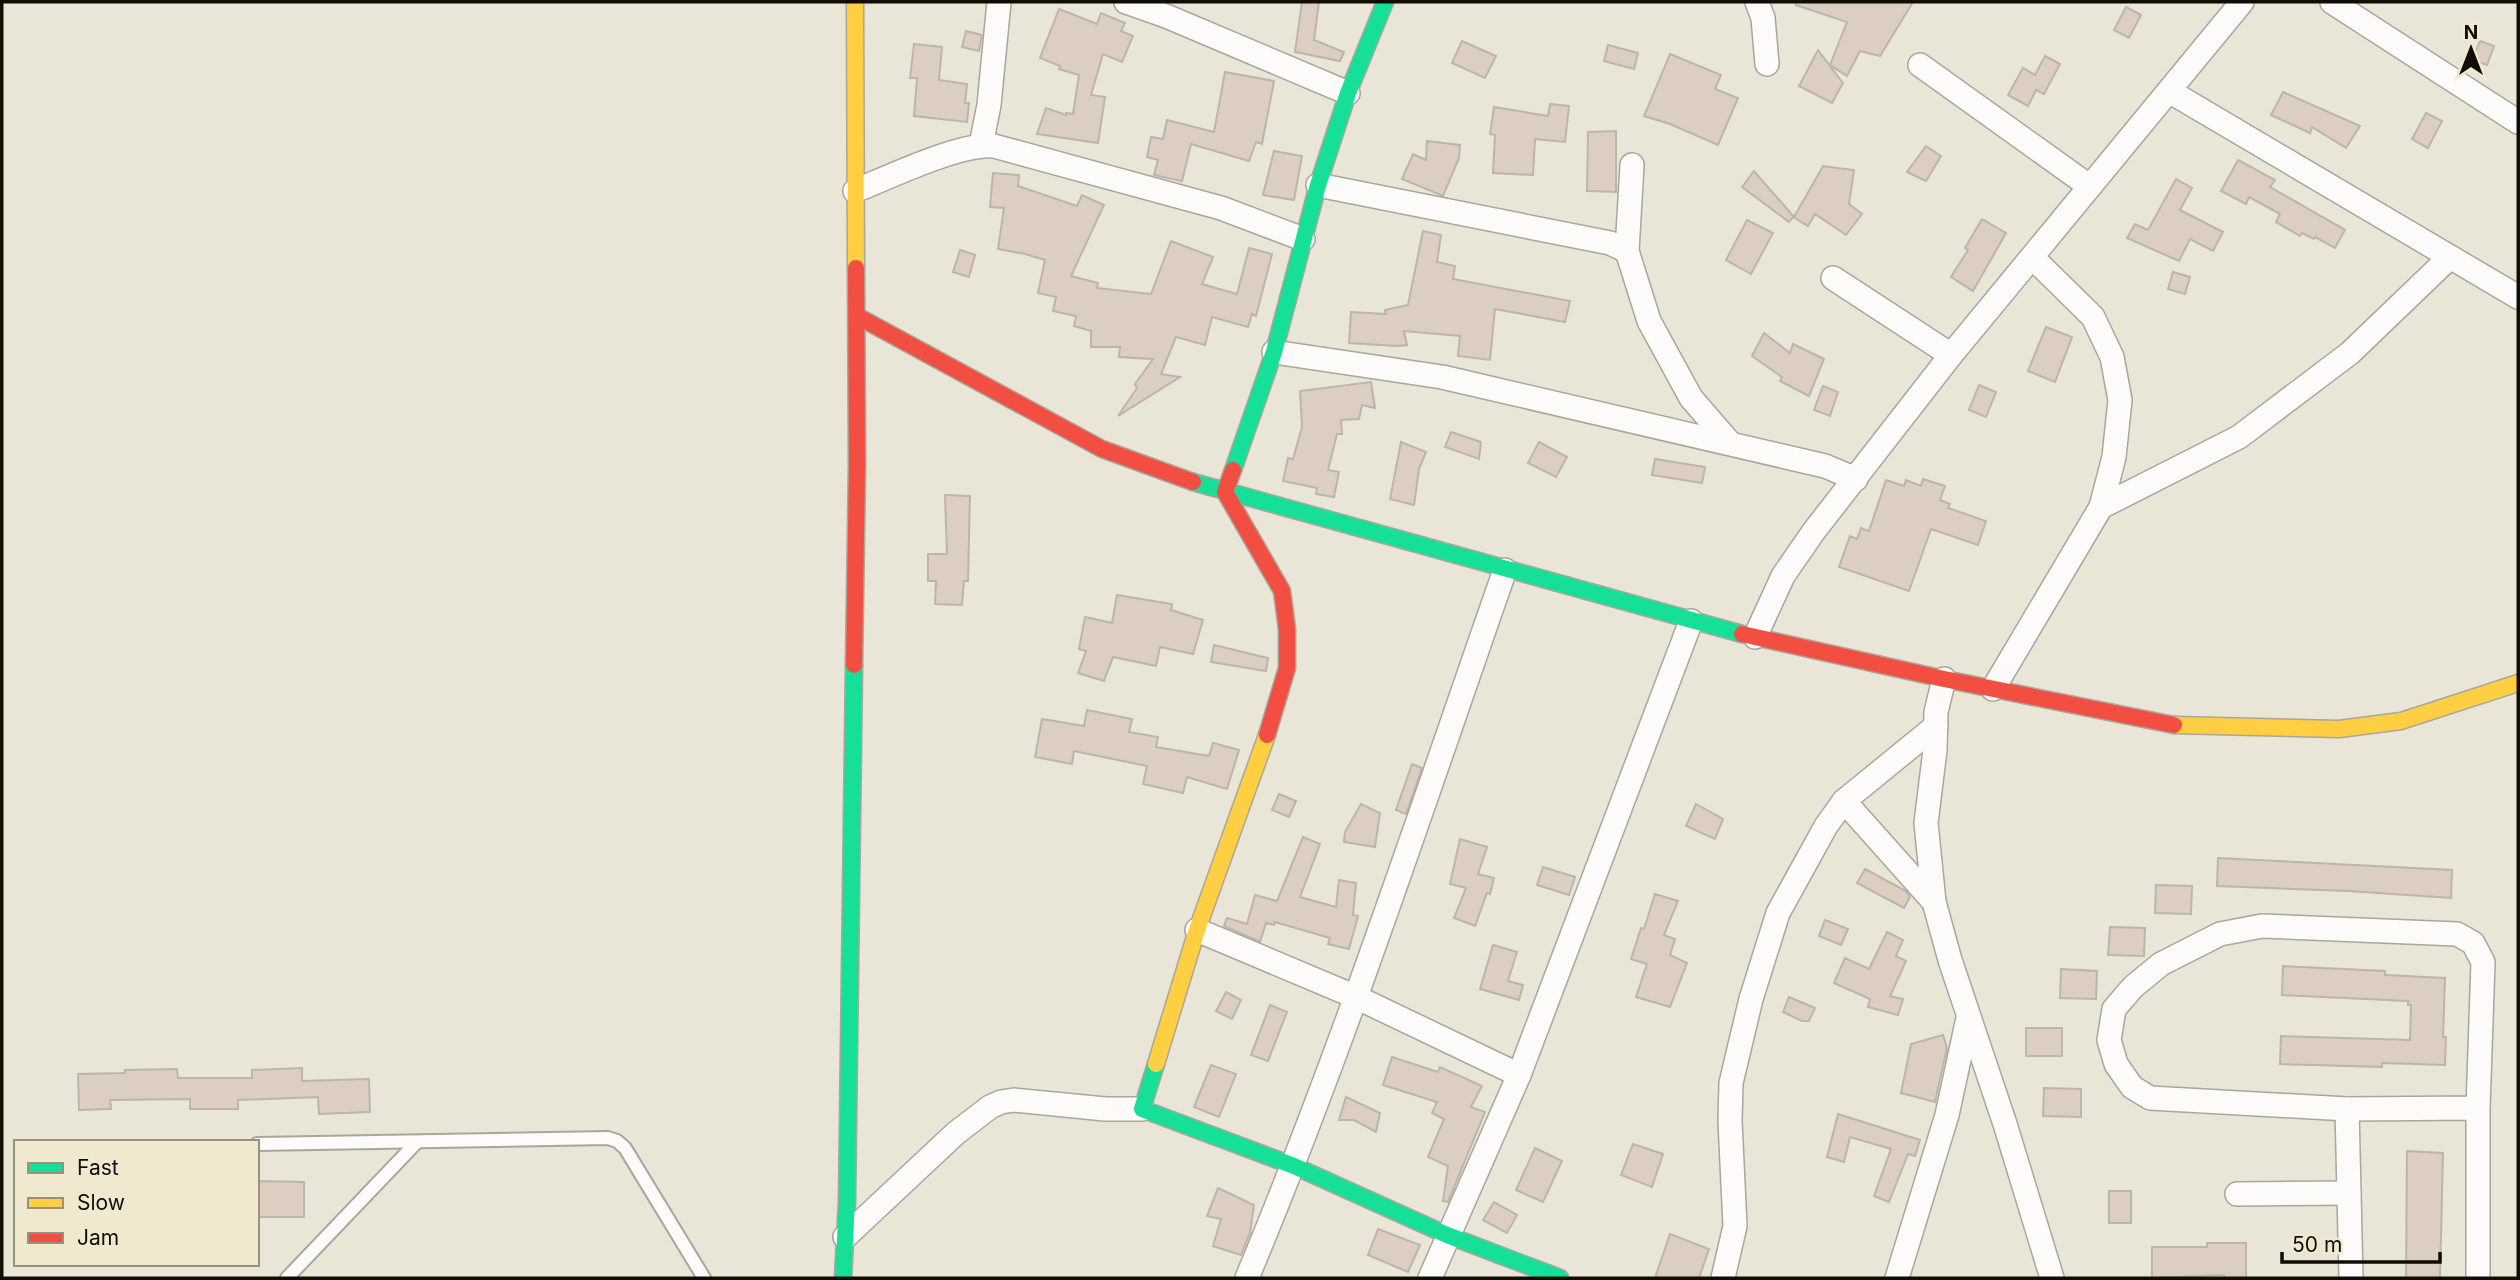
<svg xmlns="http://www.w3.org/2000/svg" width="2520" height="1280" viewBox="0 0 2520 1280" font-family="Inter,sans-serif">
<style>
.building{fill:#dccec1;stroke:#bcb5ac;stroke-width:2}
.lines{fill:none;stroke-linecap:round;stroke-linejoin:round}
.lane-casing{stroke:#a9a69b;stroke-width:16}
.street-casing{stroke:#a9a69b;stroke-width:26}
.fast-casing{stroke:#a9a69b;stroke-width:19}
.slow-casing{stroke:#a9a69b;stroke-width:19}
.jam-casing{stroke:#a9a69b;stroke-width:19}
.lane{stroke:#fcfbf9;stroke-width:12}
.street{stroke:#fcfbf9;stroke-width:23}
.fast{stroke:#16e098;stroke-width:16}
.slow{stroke:#ffcf43;stroke-width:16}
.jam{stroke:#f24e42;stroke-width:16}
</style>
<rect width="100%" height="100%" fill="#e9e5d7"/>
<g class="building">
<path d="M1302 2H1319L1314 40 1344 52 1340 61 1295 52Z"/>
<path d="M1796 2H1913L1880 56 1860 51 1847 76 1830 65 1847 22 1796 5Z"/>
<path d="M2126 7 2141 15 2129 38 2114 30Z"/>
<path d="M1059 9 1097 24 1101 13 1125 23 1121 31 1133 36 1122 62 1103 54 1091 95 1105 97 1098 143 1037 134 1046 108 1066 115V113L1073 114 1079 75 1059 69 1060 66 1040 58Z"/>
<path d="M966 31 982 35 979 51 962 47Z"/>
<path d="M1462 41 1496 56 1485 78 1452 63Z"/>
<path d="M2480 41 2494 46 2487 65 2472 60Z"/>
<path d="M914 44 942 47 939 80 967 84 965 103H969L967 122 914 116 917 78H910Z"/>
<path d="M1608 45 1638 53 1634 69 1604 61Z"/>
<path d="M1818 50 1843 83 1832 103 1799 86Z"/>
<path d="M1670 54 1721 75 1715 89 1738 98 1718 145 1670 124 1644 116Z"/>
<path d="M2045 56 2060 64 2044 94 2036 90 2028 106 2008 95 2023 68 2035 75Z"/>
<path d="M1225 72 1274 81 1262 144 1256 142 1249 161 1191 144 1182 181 1154 175 1158 160 1147 157 1151 137 1163 139 1167 120 1214 132Z"/>
<path d="M2283 92 2360 126 2346 148 2312 127 2310 133 2271 115Z"/>
<path d="M1550 104 1569 106 1565 142 1535 139 1533 175 1493 173 1495 135 1490 134 1494 107 1548 116Z"/>
<path d="M2426 113 2442 121 2428 148 2412 139Z"/>
<path d="M1616 131V192L1587 191 1588 132Z"/>
<path d="M1427 141 1460 145 1459 158 1443 196 1402 179 1413 154 1426 160Z"/>
<path d="M1926 146 1941 156 1926 181 1907 172Z"/>
<path d="M1274 151 1302 156 1294 200 1263 195Z"/>
<path d="M2238 160 2275 180 2270 187 2345 230 2335 248 2315 237 2314 239 2302 233 2300 236 2276 222 2280 214 2249 197 2246 204 2221 191Z"/>
<path d="M1823 166 1854 170 1849 204 1862 214 1846 235 1815 214 1808 226 1793 217 1789 222 1742 187 1754 171 1794 217Z"/>
<path d="M993 173 1019 175 1018 186 1077 206 1082 195 1104 205 1071 276 1098 283 1097 288 1151 294 1171 241 1213 257 1202 284 1237 294 1249 248 1272 254 1256 316 1252 314 1248 327 1212 317 1205 345 1176 337 1161 374 1180 377 1118 416 1137 388 1135 384 1153 359 1119 357 1120 347H1091V331L1074 326 1076 316 1053 311 1056 297 1038 293 1045 260 1025 254 998 249 1004 208 990 207Z"/>
<path d="M2176 179 2192 188 2180 210 2223 232 2213 251 2190 239 2179 261 2127 238 2135 224 2148 230Z"/>
<path d="M1982 219 2006 233 1973 291 1951 277 1968 250 1965 248Z"/>
<path d="M1747 220 1773 233 1751 274 1726 260Z"/>
<path d="M1423 231 1441 235 1437 262 1455 266 1453 279 1570 301 1565 322 1495 309 1490 360 1458 356 1460 336 1404 331 1407 345 1397 346 1349 343 1351 312 1386 314 1385 310 1408 305Z"/>
<path d="M960 250 975 255 969 277 953 272Z"/>
<path d="M2173 272 2190 277 2185 294 2168 289Z"/>
<path d="M2046 327 2072 337 2055 382 2028 371Z"/>
<path d="M1764 333 1790 353 1793 344 1824 359 1809 396 1780 381 1782 377 1752 356Z"/>
<path d="M1371 382 1375 408 1362 405 1359 419 1341 420 1342 434H1337L1328 470 1339 472 1334 497 1316 494 1317 488 1283 481 1288 458 1293 459 1302 427 1300 391Z"/>
<path d="M1979 385 1996 392 1986 417 1969 410Z"/>
<path d="M1823 386 1838 392 1830 416 1814 410Z"/>
<path d="M1451 432 1481 442 1479 459 1445 447Z"/>
<path d="M1401 442 1426 452 1419 469 1414 505 1390 499Z"/>
<path d="M1539 442 1567 457 1556 477 1528 463Z"/>
<path d="M1655 459 1705 467 1702 483 1652 475Z"/>
<path d="M1923 479 1945 486 1940 500 1950 504 1948 508 1986 521 1978 545 1931 529 1909 591 1839 567 1850 536 1857 539 1861 528 1869 531 1886 480 1904 486 1906 480 1921 486Z"/>
<path d="M945 495 970 496 968 581H964L962 605 935 604 936 581H928V554H947Z"/>
<path d="M1117 595 1172 604 1171 610 1203 620 1193 654 1160 647 1156 666 1113 657 1104 681 1078 673 1086 651 1079 649 1085 617 1112 623Z"/>
<path d="M1214 645 1268 658 1266 671 1211 662Z"/>
<path d="M1087 710 1132 719 1129 732 1158 737 1156 747 1209 756 1213 743 1239 750 1227 789 1187 777 1183 793 1143 784 1147 766 1074 751 1072 764 1035 757 1042 719 1084 726Z"/>
<path d="M1412 764 1422 768 1406 814 1396 810Z"/>
<path d="M1279 794 1296 801 1289 817 1272 810Z"/>
<path d="M1361 804 1380 813 1375 847 1344 842 1345 832Z"/>
<path d="M1696 804 1723 819 1715 839 1686 826Z"/>
<path d="M1303 837 1320 844 1300 897 1336 907 1339 880 1356 883 1353 915 1358 916 1349 949 1328 944 1330 938 1275 922 1274 925 1266 923 1260 942 1224 926 1227 918 1247 924 1255 895 1277 901Z"/>
<path d="M1460 839 1487 847 1478 874 1494 878 1490 894 1487 893 1475 926 1454 918 1466 888 1450 884Z"/>
<path d="M2218 858 2452 870 2451 898 2348 891 2217 886Z"/>
<path d="M1543 867 1575 877 1569 895 1537 885Z"/>
<path d="M1865 869 1906 891 1910 897 1904 908 1857 883Z"/>
<path d="M2156 885 2192 886 2191 914 2155 913Z"/>
<path d="M1655 894 1678 901 1664 935 1675 939 1670 955 1687 963 1670 1007 1636 997 1647 964 1631 959 1641 928 1644 929Z"/>
<path d="M1825 920 1848 929 1841 945 1819 936Z"/>
<path d="M2110 927 2145 928 2144 956 2108 955Z"/>
<path d="M1887 932 1903 940 1896 956 1906 961 1890 996 1903 999 1898 1015 1868 1007 1870 999 1834 983 1845 958 1869 969Z"/>
<path d="M1493 945 1517 952 1508 981 1523 985 1519 1000 1480 989Z"/>
<path d="M2283 966 2385 971V975L2445 978 2443 1037H2446L2445 1065 2382 1063V1067L2280 1064 2281 1036 2410 1040 2411 1005H2408V1001L2282 995Z"/>
<path d="M2061 969 2097 971 2096 999 2060 998Z"/>
<path d="M1226 992 1241 1000 1232 1019 1216 1011Z"/>
<path d="M1789 997 1815 1008 1809 1021H1802L1783 1012Z"/>
<path d="M1270 1005 1287 1012 1268 1061 1251 1055Z"/>
<rect x="2026" y="1028" width="36" height="28"/>
<path d="M1943 1035 1947 1048 1935 1102 1901 1093 1911 1044Z"/>
<path d="M1392 1057 1438 1072 1440 1067 1482 1086 1471 1107 1485 1112 1448 1202 1443 1201 1448 1166 1428 1157 1444 1119 1432 1113 1437 1102 1383 1085Z"/>
<path d="M1211 1065 1236 1074 1219 1117 1194 1107Z"/>
<path d="M302 1068V1081L369 1079 370 1112 319 1114 318 1097 238 1100V1109H190V1099L110 1100 111 1109 79 1110 78 1074 125 1073V1070L177 1069 178 1078H252V1070Z"/>
<path d="M2044 1088 2081 1089V1117L2043 1116Z"/>
<path d="M1346 1097 1380 1113 1376 1132 1354 1120H1339Z"/>
<path d="M1838 1114 1920 1140 1915 1156 1908 1154 1889 1202 1874 1196 1891 1149 1850 1137 1844 1162 1827 1157Z"/>
<path d="M1633 1144 1663 1154 1652 1187 1621 1175Z"/>
<path d="M1535 1148 1562 1161 1543 1202 1516 1190Z"/>
<path d="M2407 1151 2443 1153 2440 1278H2406Z"/>
<path d="M257 1181 304 1182V1217H257Z"/>
<path d="M1218 1188 1254 1205 1250 1233 1241 1255 1213 1246 1221 1219 1207 1216Z"/>
<rect x="2109" y="1191" width="22" height="32"/>
<path d="M1494 1202 1517 1215 1507 1233 1483 1220Z"/>
<path d="M1378 1229 1420 1245 1408 1272 1368 1255Z"/>
<path d="M1670 1234 1709 1249 1699 1278H1655Z"/>
<path d="M2207 1243H2246V1278H2224V1275L2152 1278V1247H2207Z"/>
</g>
<g class="lines">
<g class="lane-casing">
<g id="lane">
<path d="M257 1144 608 1138 617 1141 625 1148 704 1278"/>
<path d="M287 1278 416 1143"/>
</g>
</g>
<g class="street-casing">
<g id="street">
<path d="M1126 2 1166 16 1348 93"/>
<path d="M1757 2 1763 18 1767 64"/>
<path d="M2332 2 2518 122"/>
<path d="M1920 65 2089 186"/>
<path d="M2169 91 2518 297"/>
<path d="M981 145 989 105 999 2"/>
<path d="M1632 165 1627 251 1649 321 1691 398 1730 443"/>
<path d="M1318 185 1610 243 1627 251"/>
<path d="M855 191C889 177 960 143 994 146L1221 208 1303 239"/>
<path d="M1833 278 1951 355"/>
<path d="M1274 352 1442 377 1825 466 1856 479"/>
<path d="M2101 507 2239 437 2350 353 2450 257"/>
<path d="M1755 637 1783 576 1814 531 1951 355 2242 2"/>
<path d="M1944 679 1936 712 1935 750 1926 823 1934 902 1950 960 2005 1124 2052 1278"/>
<path d="M1993 689 2101 507 2114 457 2120 400 2112 357 2093 317 2032 257"/>
<path d="M1844 801 1934 902"/>
<path d="M1197 930 1356 997 1519 1075"/>
<path d="M2347 1109 2351 1278"/>
<path d="M2237 1194 2349 1193"/>
<path d="M845 1237 956 1133 990 1107 1001 1102 1014 1100 1105 1109H1142"/>
<path d="M1247 1278C1344 1046 1422 807 1505 570"/>
<path d="M1430 1278 1519 1075 1691 621"/>
<path d="M1723 1278 1735 1226 1730 1121 1731 1083 1751 999 1778 913 1826 826 1844 801 1936 726"/>
<path d="M1897 1278 1947 1115 1968 1018"/>
<path d="M2478 1278V1108L2483 962 2473 943 2457 934 2262 926 2220 934 2161 964 2133 987 2114 1009 2109 1040 2116 1064 2132 1087 2150 1098 2347 1109 2478 1108"/>
</g>
</g>
<g class="fast-casing">
<g id="fast">
<path d="M1233 470 1274 352 1318 185 1348 93 1385 2"/>
<path d="M1193 482 1742 634"/>
<path d="M1156 1064 1142 1109 1294 1166 1447 1235 1560 1278"/>
<path d="M843 1278 847 1201 854 665"/>
</g>
</g>
<g class="slow-casing">
<g id="slow">
<path d="M855 2 856 268"/>
<path d="M2174 725 2339 729 2401 721 2518 683"/>
<path d="M1156 1064 1197 930 1267 735"/>
</g>
</g>
<g class="jam-casing">
<g id="jam">
<path d="M857 316 1102 449 1193 482"/>
<path d="M1233 470 1225 492 1282 591 1287 629V668L1267 735"/>
<path d="M1742 634 1944 679 2174 725"/>
<path d="M854 665 857 465 856 268"/>
</g>
</g>
<use href="#lane" class="lane"/>
<use href="#street" class="street"/>
<use href="#fast" class="fast"/>
<use href="#slow" class="slow"/>
<use href="#jam" class="jam"/>
</g>
<rect width="2520" height="1280" fill="none" stroke="#100d05" stroke-width="7"/>
<rect x="14" y="1140" width="245" height="126" fill="#f1e9cf" stroke="#97917e" stroke-width="2"/>
<rect x="28" y="1163" width="35" height="10" fill="#16e098" stroke="#97917e" stroke-width="2"/>
<text x="77" y="1175" font-size="21" fill="#100d05">Fast</text>
<rect x="28" y="1198" width="35" height="10" fill="#ffcf43" stroke="#97917e" stroke-width="2"/>
<text x="77" y="1210" font-size="21" fill="#100d05">Slow</text>
<rect x="28" y="1233" width="35" height="10" fill="#f24e42" stroke="#97917e" stroke-width="2"/>
<text x="77" y="1245" font-size="21" fill="#100d05">Jam</text>
<g transform="translate(2471 49)" stroke="#f1e9cf" stroke-width="5" paint-order="stroke">
<path d="M0-5L12 26L0 18L-12 26Z" fill="#100d05"/>
<text y="-10" font-size="19" font-weight="bold" text-anchor="middle" fill="#100d05">N</text>
</g>
<path d="M2282 1252v10h158v-10" fill="none" stroke="#100d05" stroke-width="3.5"/>
<text x="2292" y="1252" font-size="21" fill="#100d05" stroke="#f1e9cf" stroke-width="5" paint-order="stroke">50 m</text>
</svg>
